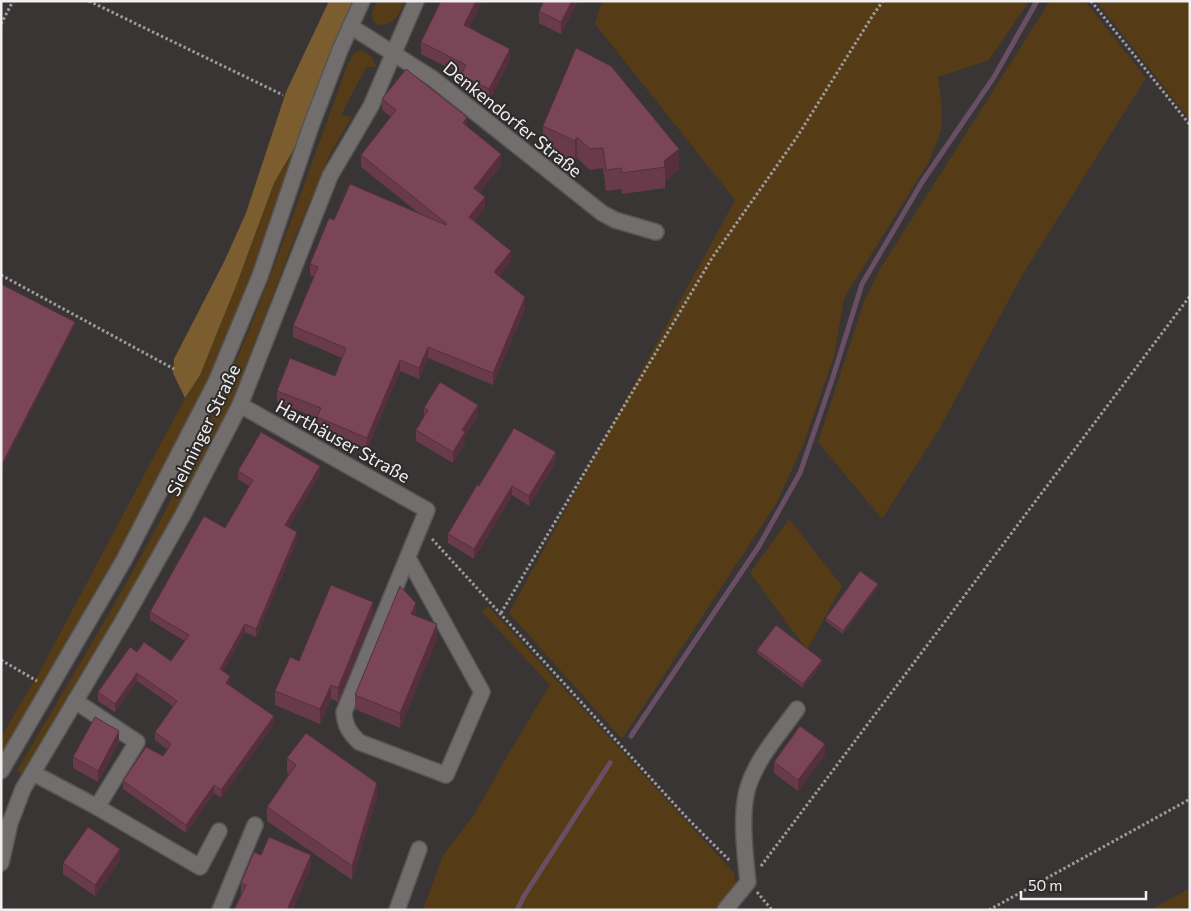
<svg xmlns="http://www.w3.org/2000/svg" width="1191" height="911" viewBox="0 0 1191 911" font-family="Commissioner,sans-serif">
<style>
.green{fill:#553c17}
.forest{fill:#7c5d2f}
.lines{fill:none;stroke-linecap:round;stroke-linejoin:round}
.stream{stroke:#6a4f64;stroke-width:5}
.minor-casing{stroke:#565454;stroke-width:18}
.path{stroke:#9d9b9b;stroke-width:3;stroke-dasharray:2.5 2.5;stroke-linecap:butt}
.minor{stroke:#726e6e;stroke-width:15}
.wall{fill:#693b4a}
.shaded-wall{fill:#55303c}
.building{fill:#7a4556;stroke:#55303c}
.labels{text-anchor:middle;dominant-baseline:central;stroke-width:4;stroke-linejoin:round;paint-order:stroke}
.street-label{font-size:18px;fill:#f1efef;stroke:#2e2b2b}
</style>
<rect width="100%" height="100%" fill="#393535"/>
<g class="green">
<path d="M377 1H405C398 15 396 24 379 25L373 21 372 13Z"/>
<path d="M602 1H1029L989 60 938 77 942 108 941 131 928 163 844 298 834 356 803 445 777 502 622 739 509 613 735 200 595 24Z"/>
<path d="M1050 1H1085L1146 78 1021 277 940 428 882 519 818 442 864 302 880 269Z"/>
<path d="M1096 1H1190V120Z"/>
<path d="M361 50C369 54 374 58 376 67H366L341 115 352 117 330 154 295 237 232 403 214 441 110 630 24 776 17 771C84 655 156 540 211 417 264 303 304 184 347 66L354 53Z"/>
<path d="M296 145C264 247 224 347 178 444 168 465 156 486 144 507 99 591 50 673 1 756V737L40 671 185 398 200 375 236 286 274 183Z"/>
<path d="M789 519 842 586 807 650 750 573Z"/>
<path d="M488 606 734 873 736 886 720 910H423L443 855 474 815 510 751 550 685 482 612Z"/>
<path d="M1190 888V910H1151Z"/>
</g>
<path class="forest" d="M329 1H356L336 42 296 145 274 183 236 286 200 375 185 398 173 373 174 359 224 262 246 213 286 92Z"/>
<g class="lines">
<g class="stream">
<path d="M631 736 759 546 800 473 832 380 862 284 922 182 994 77 1037 1"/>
<path d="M517 910 524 896 610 763"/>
</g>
<g class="minor-casing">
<g id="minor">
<path d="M350 26 432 78 602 213 615 220 656 232"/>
<path d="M240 405 427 510 344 712C345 726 349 732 359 742L446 775 482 692 408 558"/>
<path d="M1 771 124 560 216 382 260 276 311 126 340 50 362 1"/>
<path d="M33 773 97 807 137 742 75 701"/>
<path d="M97 807 200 867 219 831"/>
<path d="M1 863 10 823 23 789 127 614 184 513 240 405 330 176 371 106 416 1"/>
<path d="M220 910 255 825"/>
<path d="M397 910 419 849"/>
<path d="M725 910 748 882C745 855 740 812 748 787 757 758 780 733 797 709"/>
</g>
</g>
<g class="path">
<path d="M89 1 283 95"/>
<path d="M1091 1 1190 125"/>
<path d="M1 24 13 1"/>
<path d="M1 275 174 369"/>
<path d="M432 539 688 819 730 861"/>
<path d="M501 613 712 258 797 137 873 15 883 1"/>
<path d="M1 660 37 681"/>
<path d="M761 866 1190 296"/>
<path d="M757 892 772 910"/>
<path d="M989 910 1190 799"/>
</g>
<use href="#minor" class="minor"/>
</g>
<g class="wall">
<path d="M441 1H482L469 27 510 60 489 101 461 87V74L421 54V42Z"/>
<path d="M578 1 561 34 539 23V11Z"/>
<path d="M382 99 467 126 501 165 479 193 485 208 474 222 511 262 499 276 525 308 493 385 428 358 419 379 400 371 367 449 317 428V418L277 402V391L335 376 342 358 293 337V326L314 277 310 275V264L334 220 420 214 361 167V155L391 117 382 110Z"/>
<path d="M543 126 679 170 665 181V188L622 194 621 189 606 191 603 168 590 170 577 158 575 162 543 146Z"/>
<path d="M424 408 478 416 465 435V443L453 463 416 441V430L424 416Z"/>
<path d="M556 462 529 506 512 495 474 559 448 543V534L479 486Z"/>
<path d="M238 471 320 474 288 527 297 540 256 637 245 632 223 671 230 684V685L274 724 221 798 214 793 186 833 123 789V781L163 756 167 749 155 740V732L173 706 137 681 115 712 98 701V692L137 652 171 661 185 641 150 620V612L225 528 249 486 238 479Z"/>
<path d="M878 587 843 634 826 621V618Z"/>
<path d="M373 616 338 702 331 699 320 724 275 705V691L299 661Z"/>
<path d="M437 639 400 728 355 709V695Z"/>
<path d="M757 650 822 664 803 688 757 653Z"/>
<path d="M119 742 98 782 73 768V757Z"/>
<path d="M825 755 798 791 774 773V762Z"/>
<path d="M287 758 377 797 352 880 267 821V807L289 774 287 773Z"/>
<path d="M261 855 311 868 241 895V883Z"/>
<path d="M120 860 95 896 63 874V863Z"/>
</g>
<g class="shaded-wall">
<path d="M476 1H482L464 37V25Z"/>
<path d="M572 1H578L561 34V22Z"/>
<path d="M510 49V60L489 101V89Z"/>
<path d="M467 117V129L463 123Z"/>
<path d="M577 137V158L575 162V141Z"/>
<path d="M679 149V170L665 181V167L664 161Z"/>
<path d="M501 154V165L474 199V188Z"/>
<path d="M485 197V208L469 229V217Z"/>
<path d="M511 251V262L494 283V272Z"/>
<path d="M525 297V308L493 385V373Z"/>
<path d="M75 322V325L1 470V466Z"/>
<path d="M428 347V358L419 379V368Z"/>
<path d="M400 360V371L367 449V438Z"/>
<path d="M478 405V416L465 435V443L453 463V452L462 430Z"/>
<path d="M556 452V462L529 506V496Z"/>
<path d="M320 466V474L285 534V525Z"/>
<path d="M512 486V495L474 559V549Z"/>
<path d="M297 532V540L256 637V629Z"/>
<path d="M878 584V587L843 634V631Z"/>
<path d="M373 602V616L338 702V688Z"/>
<path d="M416 603V618L411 614Z"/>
<path d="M245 624V632L220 677V669Z"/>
<path d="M437 624V639L400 728V713Z"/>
<path d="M822 660V664L803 688V684Z"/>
<path d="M137 673V681L115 712V704Z"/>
<path d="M230 676V684L226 691V683Z"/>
<path d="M331 685V699L320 724V709Z"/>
<path d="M274 716V724L221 798V790Z"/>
<path d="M119 731V742L98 782V771Z"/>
<path d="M825 744V755L798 791V780Z"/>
<path d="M377 783V797L352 880V866Z"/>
<path d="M214 785V793L186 833V825Z"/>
<path d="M120 849V860L95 896V885Z"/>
<path d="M311 855V868L293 910H287Z"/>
</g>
<g class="building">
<path d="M441 1H476L464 25 510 49 489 89 461 75 466 65 421 42Z"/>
<path d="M544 1H572L561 22 539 11Z"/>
<path d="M576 48 611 66 679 149 664 161 665 167 622 173 621 168 606 170 603 148 590 149 577 137 575 141 543 126Z"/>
<path d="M406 69 467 117 463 123 501 154 474 188 485 197 469 217 511 251 494 272 525 297 493 373 428 347 419 368 400 360 367 438 317 417 321 408 277 391 290 358 335 376 346 348 293 326 318 267 310 264 329 218 334 220 350 184 446 225 447 224 361 155 396 110 382 99Z"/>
<path d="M1 284 75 322 1 466Z"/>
<path d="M440 382 478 405 462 430 465 432 453 452 416 430 428 410 424 408Z"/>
<path d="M514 428 556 452 529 496 512 486 474 549 448 534 477 485 479 486Z"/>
<path d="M261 432 320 466 285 525 297 532 256 629 245 624 220 669 230 676 226 683 274 716 221 790 214 785 186 825 123 781 146 747 163 756 171 744 155 732 177 701 137 673 115 704 98 692 130 647 137 652 144 642 171 661 189 635 150 612 204 516 225 528 253 480 238 471Z"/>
<path d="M860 571 878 584 843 631 826 618Z"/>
<path d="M331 585 373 602 338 688 331 685 320 709 275 691 290 657 299 661Z"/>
<path d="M400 586 416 603 411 614 437 624 400 713 355 695Z"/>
<path d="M776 625 822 660 803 684 757 650Z"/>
<path d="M95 717 119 731 98 771 73 757Z"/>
<path d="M800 726 825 744 798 780 774 762Z"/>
<path d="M306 733 377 783 352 866 267 807 296 765 287 758Z"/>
<path d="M88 827 120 849 95 885 63 863Z"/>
<path d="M269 837 311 855 287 910H234L246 885 241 883 254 852 261 855Z"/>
</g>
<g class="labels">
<g class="street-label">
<text transform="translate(513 119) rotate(39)">Denkendorfer Straße</text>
<text transform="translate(203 430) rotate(-64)">Sielminger Straße</text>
<text transform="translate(343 441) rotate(29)">Harthäuser Straße</text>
</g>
</g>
<rect width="1191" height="911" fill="none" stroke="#f1efef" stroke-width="5"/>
<path d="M1021 891v8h125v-8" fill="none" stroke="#f1efef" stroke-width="2.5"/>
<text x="1028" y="891" font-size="15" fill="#f1efef" stroke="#2e2b2b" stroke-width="4" paint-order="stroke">50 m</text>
</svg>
